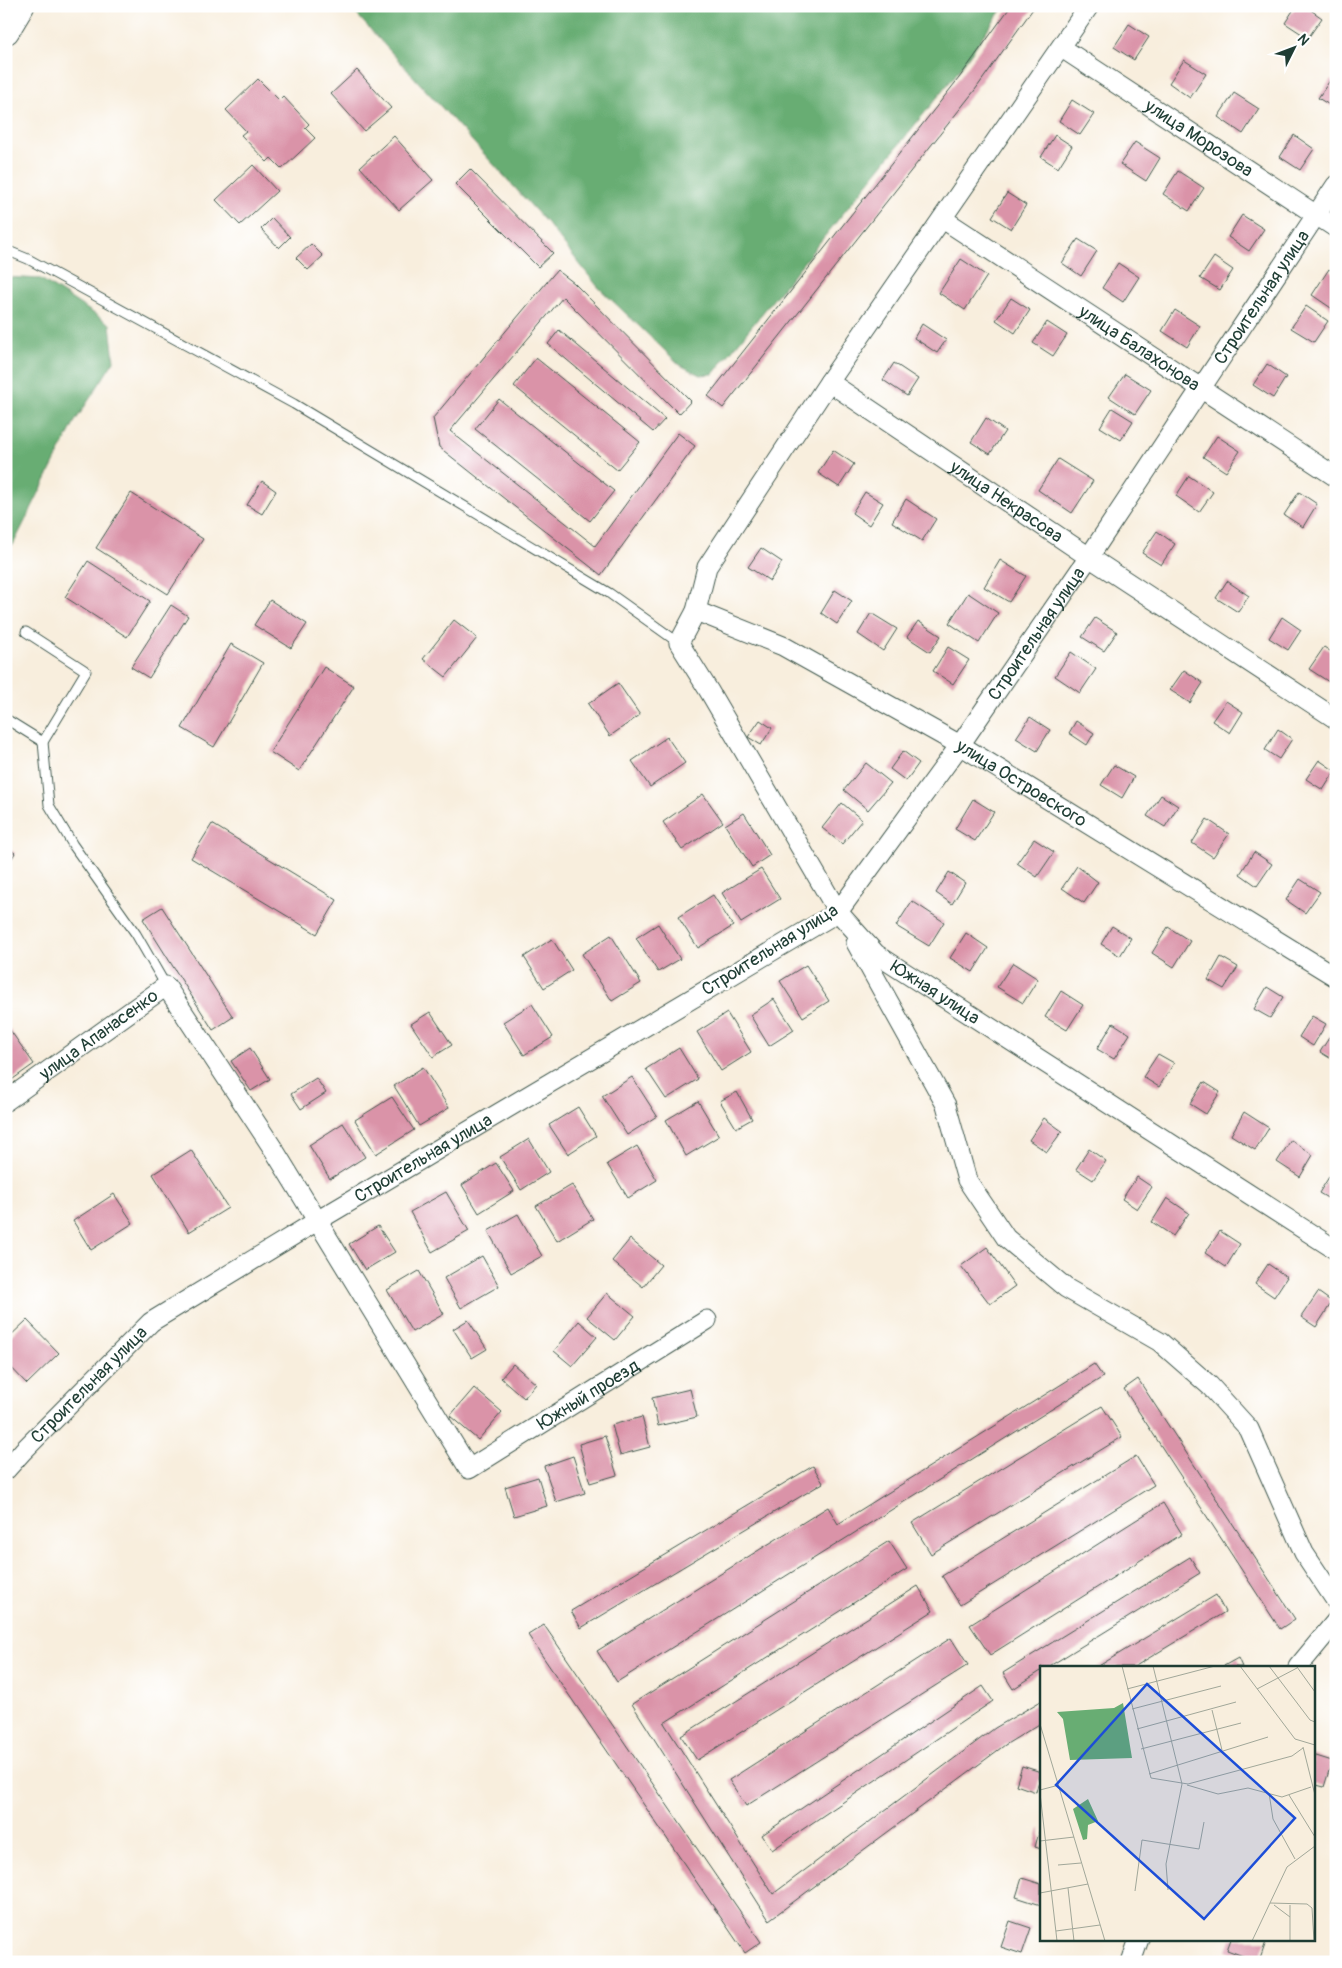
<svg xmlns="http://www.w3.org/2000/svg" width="1342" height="1968" viewBox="0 0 1342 1968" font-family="Pangolin,sans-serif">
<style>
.forest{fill:#68ad73;stroke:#447554}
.building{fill:#da93a8}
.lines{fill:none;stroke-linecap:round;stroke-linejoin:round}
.lane-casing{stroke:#40584d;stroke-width:11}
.street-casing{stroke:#40584d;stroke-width:21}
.secondary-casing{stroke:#40584d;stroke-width:28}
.lane{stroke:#fff;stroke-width:9}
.street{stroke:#fff;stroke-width:19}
.secondary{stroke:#fff;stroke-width:26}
.labels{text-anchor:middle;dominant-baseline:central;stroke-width:5;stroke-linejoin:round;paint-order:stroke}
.street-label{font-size:18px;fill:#1f3d34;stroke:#fff}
.inset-road{fill:none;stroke:#a1a799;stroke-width:1}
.view{fill:#1d4ed8;fill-opacity:0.15;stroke:#1d4ed8;stroke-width:2.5}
.inset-edge{fill:none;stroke:#1f3d34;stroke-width:2.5}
</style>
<rect width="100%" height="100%" fill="#fff"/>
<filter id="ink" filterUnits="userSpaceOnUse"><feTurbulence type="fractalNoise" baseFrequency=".02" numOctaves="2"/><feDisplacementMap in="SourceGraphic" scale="10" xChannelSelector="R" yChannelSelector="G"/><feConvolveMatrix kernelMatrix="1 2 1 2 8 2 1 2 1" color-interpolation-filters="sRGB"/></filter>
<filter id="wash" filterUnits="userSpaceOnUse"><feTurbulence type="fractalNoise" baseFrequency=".0096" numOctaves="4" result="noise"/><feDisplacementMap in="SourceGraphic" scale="20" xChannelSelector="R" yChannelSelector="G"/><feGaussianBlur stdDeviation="1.12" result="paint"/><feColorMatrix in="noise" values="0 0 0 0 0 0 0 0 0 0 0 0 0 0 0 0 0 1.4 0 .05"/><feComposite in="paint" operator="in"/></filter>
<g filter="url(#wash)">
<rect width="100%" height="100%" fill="#f8eedd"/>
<g class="forest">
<path d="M349 6H1004L957 73 713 374 700 375 680 365 598 287 547 223Z"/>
<path d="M6 277 41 279 110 324 114 361 74 423 13 545 6 543Z"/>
</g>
<g id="blocks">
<g class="building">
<path d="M1011 6H1035L975 90 723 408 708 396 959 78Z"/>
<path d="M1296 6H1305L1322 18 1308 38 1285 23Z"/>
<path d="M1129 24 1149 37 1134 60 1114 47Z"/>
<path d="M1184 60 1206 74 1190 98 1169 83Z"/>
<path d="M357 70 391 108 364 131 331 94Z"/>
<path d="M258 79 279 100 283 96 309 124 305 128 315 138 282 169 271 158 267 162 241 135 246 131 226 110Z"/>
<path d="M1331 79 1336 82V109L1318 98Z"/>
<path d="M1234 93 1259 109 1243 134 1218 117Z"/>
<path d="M1072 100 1094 114 1080 135 1059 121Z"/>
<path d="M1055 135 1072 146 1058 168 1041 157Z"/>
<path d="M1294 135 1314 149 1300 170 1280 157Z"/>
<path d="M394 136 433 180 399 210 360 167Z"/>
<path d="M1135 142 1160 158 1146 181 1120 164Z"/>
<path d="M253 165 277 191 240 225 216 200Z"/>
<path d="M470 169 553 253 538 267 455 184Z"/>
<path d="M1178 171 1204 188 1189 211 1163 194Z"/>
<path d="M1007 193 1026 205 1011 229 992 217Z"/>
<path d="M1242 215 1264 229 1249 251 1228 237Z"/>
<path d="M272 218 290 237 279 248 261 229Z"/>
<path d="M1078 239 1097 251 1081 276 1062 263Z"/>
<path d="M311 244 323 256 308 270 296 258Z"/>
<path d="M1214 257 1233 270 1220 290 1200 278Z"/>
<path d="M961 259 987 276 965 310 939 293Z"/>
<path d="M1118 263 1139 277 1123 302 1102 288Z"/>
<path d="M1329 269 1336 274V307L1334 310 1312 295Z"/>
<path d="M557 270 574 283 691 401 679 414 563 297 450 431 595 546 678 433 695 446 601 575 439 447 433 418Z"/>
<path d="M1011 298 1030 310 1015 333 996 320Z"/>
<path d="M1306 306 1328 321 1314 342 1291 328Z"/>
<path d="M1175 310 1200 326 1187 347 1162 331Z"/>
<path d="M1047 322 1067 335 1053 356 1033 343Z"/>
<path d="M922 324 946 340 937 353 914 338Z"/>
<path d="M559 330 665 419 653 432 548 344Z"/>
<path d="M536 358 640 442 617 470 514 386Z"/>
<path d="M894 363 918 379 907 396 883 380Z"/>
<path d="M1267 364 1286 377 1273 398 1253 385Z"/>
<path d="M1125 374 1151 390 1135 414 1109 397Z"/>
<path d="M499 399 614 491 590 521 475 429Z"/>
<path d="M1112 408 1133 421 1121 440 1100 427Z"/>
<path d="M986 418 1005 431 990 454 971 442Z"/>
<path d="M1217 436 1240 451 1226 472 1203 457Z"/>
<path d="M833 450 854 464 839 487 818 473Z"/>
<path d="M1058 459 1093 481 1072 513 1038 490Z"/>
<path d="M1189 476 1213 492 1199 512 1176 496Z"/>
<path d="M262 481 276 491 262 514 247 505Z"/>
<path d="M865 492 883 503 869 525 852 513Z"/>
<path d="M1299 492 1317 504 1303 527 1284 515Z"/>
<path d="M131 493 203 539 168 594 96 548Z"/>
<path d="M906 499 936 519 922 541 892 522Z"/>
<path d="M1157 531 1175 544 1161 565 1142 553Z"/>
<path d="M761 548 782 562 770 581 748 567Z"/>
<path d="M1000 560 1026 576 1009 602 984 587Z"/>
<path d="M88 561 150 601 127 637 65 597Z"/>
<path d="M1227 581 1249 596 1238 612 1216 598Z"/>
<path d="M835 590 852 601 837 624 821 613Z"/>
<path d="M968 593 998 613 979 643 949 623Z"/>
<path d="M270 600 307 624 291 648 254 625Z"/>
<path d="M171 605 188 616 149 678 131 667Z"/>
<path d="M871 613 897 629 883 651 858 634Z"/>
<path d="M1282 617 1301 630 1288 650 1269 638Z"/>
<path d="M1095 618 1117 632 1104 651 1082 637Z"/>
<path d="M454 620 477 638 446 677 423 659Z"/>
<path d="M918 621 941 636 930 652 907 637Z"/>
<path d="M231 644 263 663 214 747 182 728Z"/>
<path d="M948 647 969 660 953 684 933 671Z"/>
<path d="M1324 647 1336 655V672L1329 682 1309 669Z"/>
<path d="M1071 652 1096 669 1080 693 1055 676Z"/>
<path d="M324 667 354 686 299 771 270 752Z"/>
<path d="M1184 670 1203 683 1190 703 1170 690Z"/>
<path d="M618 683 640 715 610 736 588 704Z"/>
<path d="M1226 701 1243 712 1230 733 1212 721Z"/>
<path d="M1030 717 1050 730 1037 751 1016 738Z"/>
<path d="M760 720 772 728 761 745 748 737Z"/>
<path d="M1076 721 1094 733 1087 745 1069 733Z"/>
<path d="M1278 729 1292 739 1279 759 1265 750Z"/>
<path d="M667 737 685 763 650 787 632 761Z"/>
<path d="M903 751 919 763 906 781 890 769Z"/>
<path d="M1319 760 1335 771 1323 790 1306 779Z"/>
<path d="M866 763 891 783 868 810 844 790Z"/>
<path d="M1114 765 1134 777 1122 798 1101 785Z"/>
<path d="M703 794 723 822 682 850 663 822Z"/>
<path d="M1161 795 1178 806 1165 827 1147 816Z"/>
<path d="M973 799 994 812 975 841 955 829Z"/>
<path d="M842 803 862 820 842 844 822 828Z"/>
<path d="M744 813 770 855 752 867 725 825Z"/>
<path d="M1207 819 1229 834 1213 857 1192 843Z"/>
<path d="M212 824 337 900 317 934 191 858Z"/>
<path d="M1034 839 1054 852 1037 877 1017 863Z"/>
<path d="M6 847 15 853 6 868Z"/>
<path d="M1254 852 1272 864 1257 886 1240 874Z"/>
<path d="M1077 866 1098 882 1084 903 1062 888Z"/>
<path d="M761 869 780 899 741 923 722 893Z"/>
<path d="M949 872 965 883 952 904 936 893Z"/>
<path d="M1300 879 1320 892 1305 913 1286 900Z"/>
<path d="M713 895 733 926 698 948 678 917Z"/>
<path d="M912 901 944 922 929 946 896 926Z"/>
<path d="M162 907 233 1017 213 1030 143 919Z"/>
<path d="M658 924 680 959 658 972 636 938Z"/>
<path d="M1112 926 1131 938 1120 956 1101 944Z"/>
<path d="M1168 927 1190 941 1174 967 1152 953Z"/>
<path d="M966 933 988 948 973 972 950 958Z"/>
<path d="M611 935 641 983 612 1001 582 954Z"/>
<path d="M552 939 572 970 544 988 524 957Z"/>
<path d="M1221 957 1238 967 1224 989 1208 980Z"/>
<path d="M1013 963 1038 979 1023 1003 997 987Z"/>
<path d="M806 965 829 1001 803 1017 780 981Z"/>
<path d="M1267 987 1283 997 1270 1018 1254 1009Z"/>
<path d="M1061 991 1083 1005 1067 1030 1045 1017Z"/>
<path d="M774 999 794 1030 769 1046 750 1015Z"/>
<path d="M532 1004 553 1037 524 1055 503 1022Z"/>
<path d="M430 1012 452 1045 433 1057 411 1024Z"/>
<path d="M727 1013 751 1052 721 1071 697 1032Z"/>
<path d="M1312 1016 1326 1024 1313 1046 1299 1037Z"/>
<path d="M1113 1023 1130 1034 1114 1059 1097 1049Z"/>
<path d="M10 1030 34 1064 6 1084V1032Z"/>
<path d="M1334 1030 1336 1031V1055L1333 1060 1320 1052Z"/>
<path d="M250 1048 270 1079 251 1091 231 1061Z"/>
<path d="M679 1048 698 1079 666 1099 646 1069Z"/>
<path d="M1158 1054 1174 1063 1159 1087 1143 1077Z"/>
<path d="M423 1067 449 1108 419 1126 394 1086Z"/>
<path d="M632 1077 657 1116 627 1135 602 1096Z"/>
<path d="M316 1078 326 1093 301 1109 291 1094Z"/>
<path d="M1204 1082 1220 1092 1206 1114 1190 1104Z"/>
<path d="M737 1092 752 1119 736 1128 720 1101Z"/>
<path d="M392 1097 414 1130 376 1154 355 1120Z"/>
<path d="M698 1101 719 1136 686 1156 666 1120Z"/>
<path d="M578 1107 596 1136 568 1154 549 1125Z"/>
<path d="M1244 1112 1269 1128 1255 1150 1231 1135Z"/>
<path d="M1044 1118 1062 1131 1047 1152 1029 1140Z"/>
<path d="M343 1123 365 1157 330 1179 309 1145Z"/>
<path d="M529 1139 549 1172 521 1190 500 1157Z"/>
<path d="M1291 1140 1313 1155 1300 1177 1277 1162Z"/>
<path d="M637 1146 657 1180 628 1198 607 1164Z"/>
<path d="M1089 1149 1106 1161 1093 1180 1076 1169Z"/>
<path d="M191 1150 228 1208 189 1232 153 1174Z"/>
<path d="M496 1163 514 1191 479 1213 462 1185Z"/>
<path d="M1334 1169 1336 1170V1203L1319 1193Z"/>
<path d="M1137 1177 1152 1187 1137 1209 1122 1199Z"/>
<path d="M572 1185 593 1219 557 1241 536 1206Z"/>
<path d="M446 1192 469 1231 432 1252 410 1212Z"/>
<path d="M114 1194 133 1223 91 1250 73 1221Z"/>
<path d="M1167 1198 1189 1213 1173 1236 1152 1222Z"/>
<path d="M518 1214 542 1256 511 1273 488 1231Z"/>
<path d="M378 1226 395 1252 365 1270 349 1244Z"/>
<path d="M1220 1231 1240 1244 1226 1267 1205 1253Z"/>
<path d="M630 1239 661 1265 643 1287 612 1261Z"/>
<path d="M987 1247 1015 1286 990 1304 961 1266Z"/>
<path d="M482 1256 499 1286 461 1308 444 1278Z"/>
<path d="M1268 1264 1287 1277 1274 1297 1255 1284Z"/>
<path d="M419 1271 444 1314 412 1332 387 1290Z"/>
<path d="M1318 1292 1332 1302 1316 1327 1301 1317Z"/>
<path d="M607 1293 635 1316 615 1340 587 1317Z"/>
<path d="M27 1320 59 1353 27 1384 6 1362V1340Z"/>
<path d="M468 1320 487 1349 472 1358 453 1329Z"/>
<path d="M579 1321 597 1337 572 1366 554 1351Z"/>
<path d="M513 1364 536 1384 524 1398 501 1378Z"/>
<path d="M1094 1364 1103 1377 617 1682 597 1651 828 1507 838 1524Z"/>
<path d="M1138 1379 1295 1619 1280 1629 1124 1389Z"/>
<path d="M474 1388 502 1412 478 1440 450 1416Z"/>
<path d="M690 1389 697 1417 658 1426 652 1398Z"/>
<path d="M1102 1406 1122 1437 931 1554 912 1523Z"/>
<path d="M642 1417 650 1447 620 1455 612 1425Z"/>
<path d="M605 1436 617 1475 590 1483 579 1444Z"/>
<path d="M573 1456 585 1493 556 1502 544 1466Z"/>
<path d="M1136 1456 1154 1485 960 1605 942 1576Z"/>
<path d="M813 1466 823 1483 581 1628 571 1611Z"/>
<path d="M538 1477 547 1506 514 1516 505 1487Z"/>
<path d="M1163 1503 1182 1534 990 1655 970 1625Z"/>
<path d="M889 1541 907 1569 664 1723 773 1894 995 1728 1041 1701V1723L1005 1745 769 1920 632 1704Z"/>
<path d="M1190 1557 1200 1573 1048 1667H1041V1671L1013 1689 1003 1673Z"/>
<path d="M918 1586 933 1611 697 1760 681 1736Z"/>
<path d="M1216 1595 1225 1612 1134 1667H1097Z"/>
<path d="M544 1625 761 1942 745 1953 528 1635Z"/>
<path d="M951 1638 968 1665 746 1806 729 1780Z"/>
<path d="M1238 1658 1242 1667H1222Z"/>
<path d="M983 1686 993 1701 772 1850 762 1835Z"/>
<path d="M1313 1755 1332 1761 1324 1787 1313 1784Z"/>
<path d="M1022 1766 1041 1772 1036 1792 1016 1785Z"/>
<path d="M1040 1829H1041V1849L1035 1847Z"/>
<path d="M1022 1878 1041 1884V1905L1016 1897Z"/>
<path d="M1010 1921 1031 1928 1022 1954 1001 1947Z"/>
<path d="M1231 1939H1267L1259 1962 1227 1950Z"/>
</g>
</g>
</g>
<g filter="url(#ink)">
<use href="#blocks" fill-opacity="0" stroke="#40584d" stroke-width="1"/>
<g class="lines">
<g class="lane-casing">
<g id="lane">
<path d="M6 250 28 259 294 404 609 593 679 643"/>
<path d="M6 719 43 742 86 671 26 632"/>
<path d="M43 742 49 805 73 845 136 934 166 986"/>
</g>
</g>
<g class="street-casing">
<g id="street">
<path id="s1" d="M1089 6 829 382 707 567 696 611 679 643 709 691 838 912 876 954 1336 1250"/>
<path id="s2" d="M1062 48 1336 228"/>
<path id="s3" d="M943 219 1336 477"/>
<path id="s4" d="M829 382 1089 557 1336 719"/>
<path id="s5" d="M696 611 783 646 960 745 1336 977"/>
<path d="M856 943 946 1105 967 1180 1006 1238 1066 1288 1160 1342 1210 1386 1249 1429 1304 1553 1336 1601"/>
<path id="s6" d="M6 1101 166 986 274 1150 469 1469 707 1320"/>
<path id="s7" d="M6 1470 23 1451 151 1322 317 1221 838 912 960 745 1089 557 1336 185"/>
<path d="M1298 1667 1336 1621"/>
<path d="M1131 1962 1139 1939"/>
</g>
</g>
<g class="secondary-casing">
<path id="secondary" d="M6 31 21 6"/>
</g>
<use href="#lane" class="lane"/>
<use href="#street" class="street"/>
<use href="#secondary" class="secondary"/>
</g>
</g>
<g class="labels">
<g class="street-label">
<text stroke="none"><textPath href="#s2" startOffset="164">улица Морозова</textPath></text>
<text stroke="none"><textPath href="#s7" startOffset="1754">Строительная улица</textPath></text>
<text stroke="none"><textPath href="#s3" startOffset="235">улица Балахонова</textPath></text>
<text stroke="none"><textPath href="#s4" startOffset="214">улица Некрасова</textPath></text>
<text stroke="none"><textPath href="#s7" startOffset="1349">Строительная улица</textPath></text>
<text stroke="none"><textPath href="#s5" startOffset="369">улица Островского</textPath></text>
<text transform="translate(770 950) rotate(-32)">Строительная улица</text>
<text stroke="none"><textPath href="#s1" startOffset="1200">Южная улица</textPath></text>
<text stroke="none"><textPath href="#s6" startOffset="114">улица Апанасенко</textPath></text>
<text stroke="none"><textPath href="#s7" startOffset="525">Строительная улица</textPath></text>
<text stroke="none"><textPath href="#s7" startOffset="119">Строительная улица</textPath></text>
<text stroke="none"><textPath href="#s6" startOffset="908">Южный проезд</textPath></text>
</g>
</g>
<g transform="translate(1040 1666)">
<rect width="275" height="275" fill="#f8eedd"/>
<path d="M83 37 92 92 30 94 23 53 17 46 74 42ZM48 133 58 155 48 159 47 173 43 174 33 143Z" fill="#68ad73"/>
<path class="inset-road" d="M82 0 111 112 148 118 252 90 263 82M113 0 142 118 126 198 128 224M200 0 255 73 275 79M229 0 270 54 275 56M257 1 275 26M87 23 175 0M217 23 257 2M92 43 181 20M172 44 182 84M0 58 65 275M97 63 196 36M263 81 275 129M101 83 201 57M109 108 228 71M147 119 178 128 208 122 242 131 271 121M0 124 19 119M0 127 17 275M229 127 233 153 255 193M249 129 275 171M0 175 34 171M18 199 41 197M28 222 34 275M95 225 102 174 159 183 164 156M0 227 48 218M230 237 267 238 272 242 274 275M234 239 250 251M16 265 60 259M212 275 247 201 275 180M250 275V239"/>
<path class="view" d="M107 18 255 152 164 253 16 119Z"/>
<rect width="275" height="275" class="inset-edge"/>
</g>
<rect width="1342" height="1968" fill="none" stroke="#fff" stroke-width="25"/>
<g transform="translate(1294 48) rotate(48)" stroke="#ffffff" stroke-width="4" paint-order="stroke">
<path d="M0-4L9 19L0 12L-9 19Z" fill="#1f3d34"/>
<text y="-8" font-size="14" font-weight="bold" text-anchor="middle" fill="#1f3d34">N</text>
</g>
</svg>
